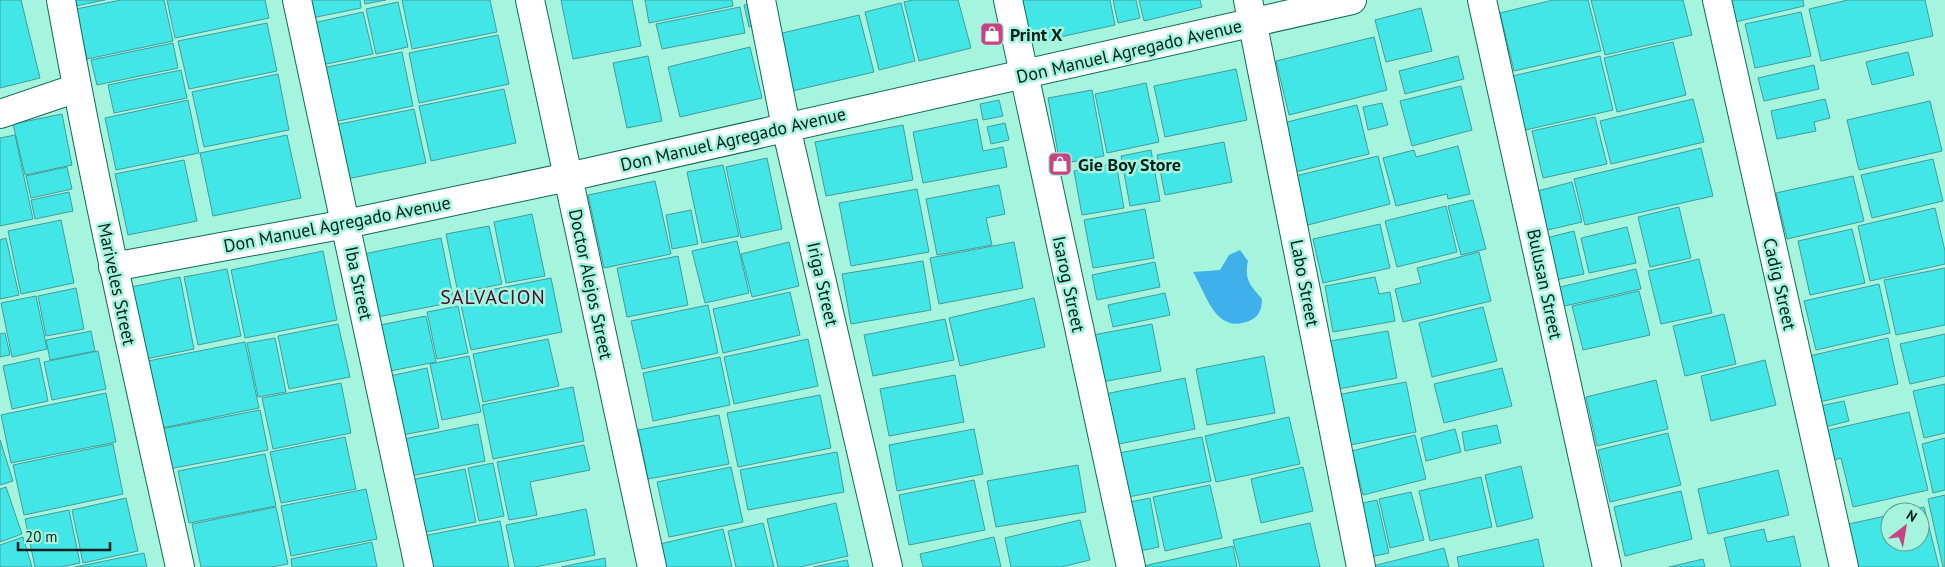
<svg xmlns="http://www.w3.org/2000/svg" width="1945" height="567" viewBox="0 0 1945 567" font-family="'PT Sans',sans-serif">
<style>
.water{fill:#40b0ea}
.building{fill:#43e6e7;stroke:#449b9b}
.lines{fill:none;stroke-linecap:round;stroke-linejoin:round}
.street-casing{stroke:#116a58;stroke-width:30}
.street{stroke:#fff;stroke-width:28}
.labels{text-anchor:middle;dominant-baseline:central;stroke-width:5;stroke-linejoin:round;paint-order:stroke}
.poi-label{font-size:18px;font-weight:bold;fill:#00211a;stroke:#a5f4de;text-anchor:start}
.street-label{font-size:18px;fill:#00211a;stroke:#a5f4de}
.quarter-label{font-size:20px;letter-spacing:1px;fill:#4c0b2c;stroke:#a5f4de}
</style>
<rect width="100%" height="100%" fill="#a5f4de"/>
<path class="water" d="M1240 250 1248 261C1244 280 1250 285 1262 299 1262 309 1259 317 1249 321 1215 335 1206 293 1193 272L1220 270 1229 255Z"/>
<g class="building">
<path d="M0 0H21L40 78 0 88Z"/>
<path d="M75 0H105L76 6Z"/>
<path d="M121 0H164L173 41 87 59 76 9Z"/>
<path d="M167 0H265L269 18 175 38Z"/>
<path d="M304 0H360L361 8 307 19Z"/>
<path d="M364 0H386L365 4Z"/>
<path d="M402 0H490L497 32 412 49Z"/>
<path d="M561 0H632L641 46 573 59Z"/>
<path d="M645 0H732L733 6 649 23Z"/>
<path d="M913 0H958L971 48 919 61 904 2Z"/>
<path d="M1018 0H1110L1115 25 1028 44Z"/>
<path d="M1113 0H1136L1140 18 1118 23Z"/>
<path d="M1139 0H1200L1202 7 1144 21Z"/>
<path d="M1553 0H1588L1601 51 1514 71 1500 13Z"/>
<path d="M1591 0H1683L1692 35 1605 55Z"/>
<path d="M1725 0H1803L1804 6 1731 23Z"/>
<path d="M1848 0H1925L1933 36 1821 61 1809 9Z"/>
<path d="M398 2 408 47 376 54 366 9Z"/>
<path d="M755 3 760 25 749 27 744 5Z"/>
<path d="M901 3 915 61 879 70 865 12Z"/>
<path d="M740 7 745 33 662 49 656 24Z"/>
<path d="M1421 8 1432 51 1386 62 1375 20Z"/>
<path d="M363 12 373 54 322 65 313 23Z"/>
<path d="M1801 12 1811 56 1755 68 1745 24Z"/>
<path d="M859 15 874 72 788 92 774 35Z"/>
<path d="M267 23 277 71 189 89 178 41Z"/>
<path d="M498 35 509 84 419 103 409 53Z"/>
<path d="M1374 37 1387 90 1289 115 1276 61Z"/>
<path d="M1673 42 1686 95 1617 112 1604 58Z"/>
<path d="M173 43 178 68 97 85 91 60Z"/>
<path d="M750 47 762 98 680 117 668 67Z"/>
<path d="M402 52 413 106 333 122 322 68Z"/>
<path d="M1908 52 1914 75 1872 85 1866 62Z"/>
<path d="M648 56 662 121 627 128 613 63Z"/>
<path d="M1458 56 1464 79 1405 94 1399 71Z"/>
<path d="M1600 56 1613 110 1521 131 1508 77Z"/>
<path d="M1814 65 1819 89 1764 101 1758 78Z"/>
<path d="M1236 69 1247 120 1165 137 1154 86Z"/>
<path d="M181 70 187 98 114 113 108 85Z"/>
<path d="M278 74 289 130 204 147 192 92Z"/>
<path d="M1146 83 1159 142 1107 153 1095 94Z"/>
<path d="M1461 86 1472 130 1412 146 1400 101Z"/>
<path d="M504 89 516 143 431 161 419 106Z"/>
<path d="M1092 90 1104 156 1060 164 1048 98Z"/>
<path d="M1693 99 1704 142 1611 164 1600 121Z"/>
<path d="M1825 99 1830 118 1814 122 1816 131 1777 139 1771 111Z"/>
<path d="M188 100 199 153 116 170 105 118Z"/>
<path d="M999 100 1003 116 983 120 980 104Z"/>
<path d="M1930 101 1942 151 1859 170 1847 120Z"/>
<path d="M1382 103 1388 125 1368 130 1363 107Z"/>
<path d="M1357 105 1369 154 1295 172 1283 123Z"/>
<path d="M414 109 426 163 347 179 335 125Z"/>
<path d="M62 114 72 165 25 175 13 124Z"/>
<path d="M1595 117 1607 164 1543 178 1532 131Z"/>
<path d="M977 119 983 151 1003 147 1007 167 923 183 913 132Z"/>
<path d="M1005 123 1009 140 991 144 987 127Z"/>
<path d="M903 125 913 180 826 196 815 142Z"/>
<path d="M15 135 33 219 0 226V138Z"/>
<path d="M287 135 301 198 213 216 200 153Z"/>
<path d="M1224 142 1232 182 1165 195 1157 155Z"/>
<path d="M1458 146 1470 194 1448 199 1447 194 1396 206 1383 158 1414 150 1416 157Z"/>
<path d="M1701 148 1713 196 1585 225 1574 179Z"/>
<path d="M1151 150 1160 201 1130 206 1121 156Z"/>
<path d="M1378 156 1390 204 1300 227 1287 178Z"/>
<path d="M767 158 782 229 741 238 726 167Z"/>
<path d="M1933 159 1943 201 1872 218 1861 175Z"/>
<path d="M184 160 197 221 128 235 115 174Z"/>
<path d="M1116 163 1124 208 1082 215 1074 171Z"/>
<path d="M723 165 739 236 702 243 687 172Z"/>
<path d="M67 167 72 189 31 198 26 176Z"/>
<path d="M1853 176 1864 221 1787 239 1776 193Z"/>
<path d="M655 181 671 254 604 268 588 195Z"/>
<path d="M1572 182 1582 222 1539 232 1530 193Z"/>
<path d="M999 185 1005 214 986 218 992 245 937 255 926 199Z"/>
<path d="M917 189 929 252 851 266 839 203Z"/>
<path d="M69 192 73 211 35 219 31 200Z"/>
<path d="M1473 200 1486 249 1461 255 1448 206Z"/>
<path d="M1446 206 1457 252 1397 267 1385 221Z"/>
<path d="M1679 207 1691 258 1650 267 1638 217Z"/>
<path d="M1935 208 1945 251V264L1870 281 1858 226Z"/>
<path d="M1145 209 1154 258 1093 268 1084 220Z"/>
<path d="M691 210 698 244 672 249 666 215Z"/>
<path d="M532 214 545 276 506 283 494 222Z"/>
<path d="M61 220 74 283 21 294 8 231Z"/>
<path d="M1380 224 1390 268 1323 283 1313 239Z"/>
<path d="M489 226 502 284 458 293 446 234Z"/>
<path d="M1627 227 1636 263 1589 273 1581 238Z"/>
<path d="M1852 229 1865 283 1810 295 1798 241Z"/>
<path d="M1574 231 1584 274 1556 280 1546 238Z"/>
<path d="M6 238 19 295 0 299V240Z"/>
<path d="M441 238 454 302 372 318 359 255Z"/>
<path d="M737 241 749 293 705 303 692 251Z"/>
<path d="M789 242 799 286 752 297 741 254Z"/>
<path d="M1014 242 1023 288 939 304 930 258Z"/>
<path d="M323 251 337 320 245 338 231 270Z"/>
<path d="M1479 252 1491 301 1403 322 1395 289 1421 283 1417 268Z"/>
<path d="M678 256 688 305 627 317 617 268Z"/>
<path d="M1699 259 1712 313 1661 324 1648 271Z"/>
<path d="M923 261 931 310 851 324 842 274Z"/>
<path d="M1155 262 1160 287 1097 300 1092 275Z"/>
<path d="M1945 268V325L1896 335 1884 280Z"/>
<path d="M227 269 241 336 198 345 184 277Z"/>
<path d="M1636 269 1641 289 1560 307 1556 288Z"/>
<path d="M180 277 194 349 146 359 131 287Z"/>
<path d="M1375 277 1379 294 1390 292 1395 321 1333 332 1325 286Z"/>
<path d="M551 278 562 332 471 350 459 296Z"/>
<path d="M1879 284 1890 333 1816 350 1804 301Z"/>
<path d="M76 288 84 329 46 336 38 296Z"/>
<path d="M1639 291 1650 335 1583 350 1572 306Z"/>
<path d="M790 292 800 335 723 353 713 309Z"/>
<path d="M1165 293 1170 315 1113 327 1108 305Z"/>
<path d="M36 296 47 349 12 357 1 303Z"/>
<path d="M1034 298 1045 347 960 366 949 318Z"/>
<path d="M708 305 718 353 642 369 631 321Z"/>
<path d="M458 306 468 353 437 359 427 312Z"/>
<path d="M1483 307 1497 361 1432 377 1419 323Z"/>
<path d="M1724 314 1736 364 1685 376 1673 326Z"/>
<path d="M426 316 436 362 390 371 380 325Z"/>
<path d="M945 319 954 360 873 376 864 335Z"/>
<path d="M338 324 350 377 289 389 278 336Z"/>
<path d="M1152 324 1161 371 1102 382 1093 335Z"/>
<path d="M91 331 95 351 50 360 46 340Z"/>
<path d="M1388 331 1397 378 1328 391 1319 343Z"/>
<path d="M5 333 10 355 0 357V334Z"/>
<path d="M1945 334V376L1910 384 1900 344Z"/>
<path d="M275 338 286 392 258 397 247 343Z"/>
<path d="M1888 338 1898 384 1815 403 1805 357Z"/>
<path d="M548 339 559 386 483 402 473 354Z"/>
<path d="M808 339 818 386 734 404 724 357Z"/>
<path d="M245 342 259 408 162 428 148 361Z"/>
<path d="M98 351 106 389 52 400 44 362Z"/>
<path d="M469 356 481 412 442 420 430 364Z"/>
<path d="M1264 356 1275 413 1207 425 1196 369Z"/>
<path d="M720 357 730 405 653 421 643 373Z"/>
<path d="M39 358 48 401 12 409 3 366Z"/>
<path d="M1765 360 1776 405 1711 421 1701 376Z"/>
<path d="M427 368 439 428 397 436 385 377Z"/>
<path d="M1502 368 1512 406 1444 423 1434 384Z"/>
<path d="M955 375 964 422 889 436 880 389Z"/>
<path d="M1185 378 1195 429 1114 445 1105 394Z"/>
<path d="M1656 380 1668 429 1597 446 1586 397Z"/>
<path d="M1406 382 1416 432 1335 448 1326 397Z"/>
<path d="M341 383 351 433 273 449 262 398Z"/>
<path d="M1945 384V433L1924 438 1913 391Z"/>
<path d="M573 387 584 441 493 459 482 405Z"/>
<path d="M106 393 116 442 11 463 1 415Z"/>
<path d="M820 395 831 448 738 467 727 413Z"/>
<path d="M1844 401 1849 421 1825 427 1820 406Z"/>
<path d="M260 410 268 450 169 469 161 429Z"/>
<path d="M1909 412 1928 490 1853 507 1841 458 1831 461 1824 431Z"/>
<path d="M719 415 729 464 648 479 638 430Z"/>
<path d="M1289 417 1300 464 1216 482 1205 436Z"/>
<path d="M478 424 485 461 406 477 399 440Z"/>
<path d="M1497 425 1501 443 1465 451 1462 432Z"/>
<path d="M974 429 983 474 897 491 889 445Z"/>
<path d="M1455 429 1461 452 1426 461 1421 438Z"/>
<path d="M1668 433 1681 485 1610 502 1598 450Z"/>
<path d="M1415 435 1426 479 1363 495 1352 451Z"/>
<path d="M345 437 356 489 281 503 270 452Z"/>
<path d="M1202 437 1211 481 1123 498 1114 454Z"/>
<path d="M1945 438V490L1933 493 1922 444Z"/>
<path d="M0 440 13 481 0 485Z"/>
<path d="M113 444 123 494 24 515 13 465Z"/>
<path d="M584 445 590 470 530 482 537 515 509 520 497 462Z"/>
<path d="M837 452 844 492 748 510 740 470Z"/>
<path d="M265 454 276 506 189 523 178 471Z"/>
<path d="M493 463 504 516 479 521 468 468Z"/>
<path d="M1078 465 1086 512 996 527 987 481Z"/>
<path d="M1521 466 1533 518 1497 527 1485 475Z"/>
<path d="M731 467 743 522 669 537 657 482Z"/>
<path d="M1303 467 1313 511 1261 523 1251 479Z"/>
<path d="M465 469 476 522 421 533 410 480Z"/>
<path d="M1778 470 1789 515 1708 534 1698 489Z"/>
<path d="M1481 477 1492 527 1430 541 1419 491Z"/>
<path d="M974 480 985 530 909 545 899 495Z"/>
<path d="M1210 485 1222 538 1165 551 1153 497Z"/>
<path d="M6 487 22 534 0 542V489Z"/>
<path d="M366 489 377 539 291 556 281 506Z"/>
<path d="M1681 491 1692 539 1625 556 1614 507Z"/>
<path d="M1411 492 1424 540 1390 548 1379 499Z"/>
<path d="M1945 495V566L1943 567 1928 499Z"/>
<path d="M126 498 138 551 83 563 72 510Z"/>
<path d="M1150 498 1159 547 1130 553 1120 504Z"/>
<path d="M1377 500 1389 553 1360 559 1349 506Z"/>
<path d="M836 503 848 556 800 567H778L767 519Z"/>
<path d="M276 507 288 564 271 567H201L192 524Z"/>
<path d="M1924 507 1939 567H1854L1844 525 1890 515V542H1920V512H1903Z"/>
<path d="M586 509 595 555 535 567H515L506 525Z"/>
<path d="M69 510 80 563 61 567H35L25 519Z"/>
<path d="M1080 520 1090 560 1061 567H1011L1005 538Z"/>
<path d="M500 521 509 567H429L423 536Z"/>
<path d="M763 523 774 567H736L728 531Z"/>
<path d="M1310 523 1320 567H1240L1233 540Z"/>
<path d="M723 529 732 567H665L660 544Z"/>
<path d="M1764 529 1767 542 1794 536 1801 567H1731L1724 538Z"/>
<path d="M23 537 32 567H0V545Z"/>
<path d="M994 537 1001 567H923L920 554Z"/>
<path d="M1538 539 1544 567H1459L1457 557Z"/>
<path d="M372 542 377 567H292L291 559Z"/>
<path d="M1233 546 1237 567H1139Z"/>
<path d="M1444 548 1449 567H1369Z"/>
<path d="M144 553 147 567H75Z"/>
<path d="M605 558 606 567H561Z"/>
<path d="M1703 559 1705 567H1669Z"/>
<path d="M847 560 849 567H813Z"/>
</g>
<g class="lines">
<g class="street-casing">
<g id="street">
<path d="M61 0C95 190 138 378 180 567"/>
<path d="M297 0 419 567"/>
<path d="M530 0 652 567"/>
<path d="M761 0 786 127 888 567"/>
<path d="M1008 0 1131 567"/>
<path d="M1248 0 1361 567"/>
<path d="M1482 0 1607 567"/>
<path d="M1717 0 1844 567"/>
<path d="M0 114 77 88"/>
<path d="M113 267 346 224 568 177 1352 0"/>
</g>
</g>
<use href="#street" class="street"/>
</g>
<defs>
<g id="shop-square" transform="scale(1.25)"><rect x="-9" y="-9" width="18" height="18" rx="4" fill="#c94281" stroke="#a5f4de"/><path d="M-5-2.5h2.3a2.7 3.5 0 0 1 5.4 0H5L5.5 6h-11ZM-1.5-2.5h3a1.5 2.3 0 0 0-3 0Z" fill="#fff"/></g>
</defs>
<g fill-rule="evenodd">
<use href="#shop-square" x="992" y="34"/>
<use href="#shop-square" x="1060" y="164"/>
</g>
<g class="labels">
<g class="poi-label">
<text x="1010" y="34">Print X</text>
<text x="1078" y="164">Gie Boy Store</text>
</g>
<g class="street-label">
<text transform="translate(1129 51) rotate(-13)">Don Manuel Agregado Avenue</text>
<text transform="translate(733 139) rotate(-13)">Don Manuel Agregado Avenue</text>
<text transform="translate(337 224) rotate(-11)">Don Manuel Agregado Avenue</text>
<text transform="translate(359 283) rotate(78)">Iba Street</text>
<text transform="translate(1305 283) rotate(79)">Labo Street</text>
<text transform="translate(117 284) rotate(78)">Mariveles Street</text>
<text transform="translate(591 284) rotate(78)">Doctor Alejos Street</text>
<text transform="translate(823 284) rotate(77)">Iriga Street</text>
<text transform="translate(1069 284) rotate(78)">Isarog Street</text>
<text transform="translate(1545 284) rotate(78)">Bulusan Street</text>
<text transform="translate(1780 284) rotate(77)">Cadig Street</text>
</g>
<g class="quarter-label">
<text x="493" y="297">SALVACION</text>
</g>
</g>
<g transform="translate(1905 527) rotate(31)"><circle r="24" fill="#a5f4de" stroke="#63a090"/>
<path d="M0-4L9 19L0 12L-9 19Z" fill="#c94281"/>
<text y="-8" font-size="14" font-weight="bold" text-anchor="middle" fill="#00211a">N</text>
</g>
<path d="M18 542v8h92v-8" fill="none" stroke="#00211a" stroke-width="2.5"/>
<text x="25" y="542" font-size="15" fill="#00211a" stroke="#a5f4de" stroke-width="4" paint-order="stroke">20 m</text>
</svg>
